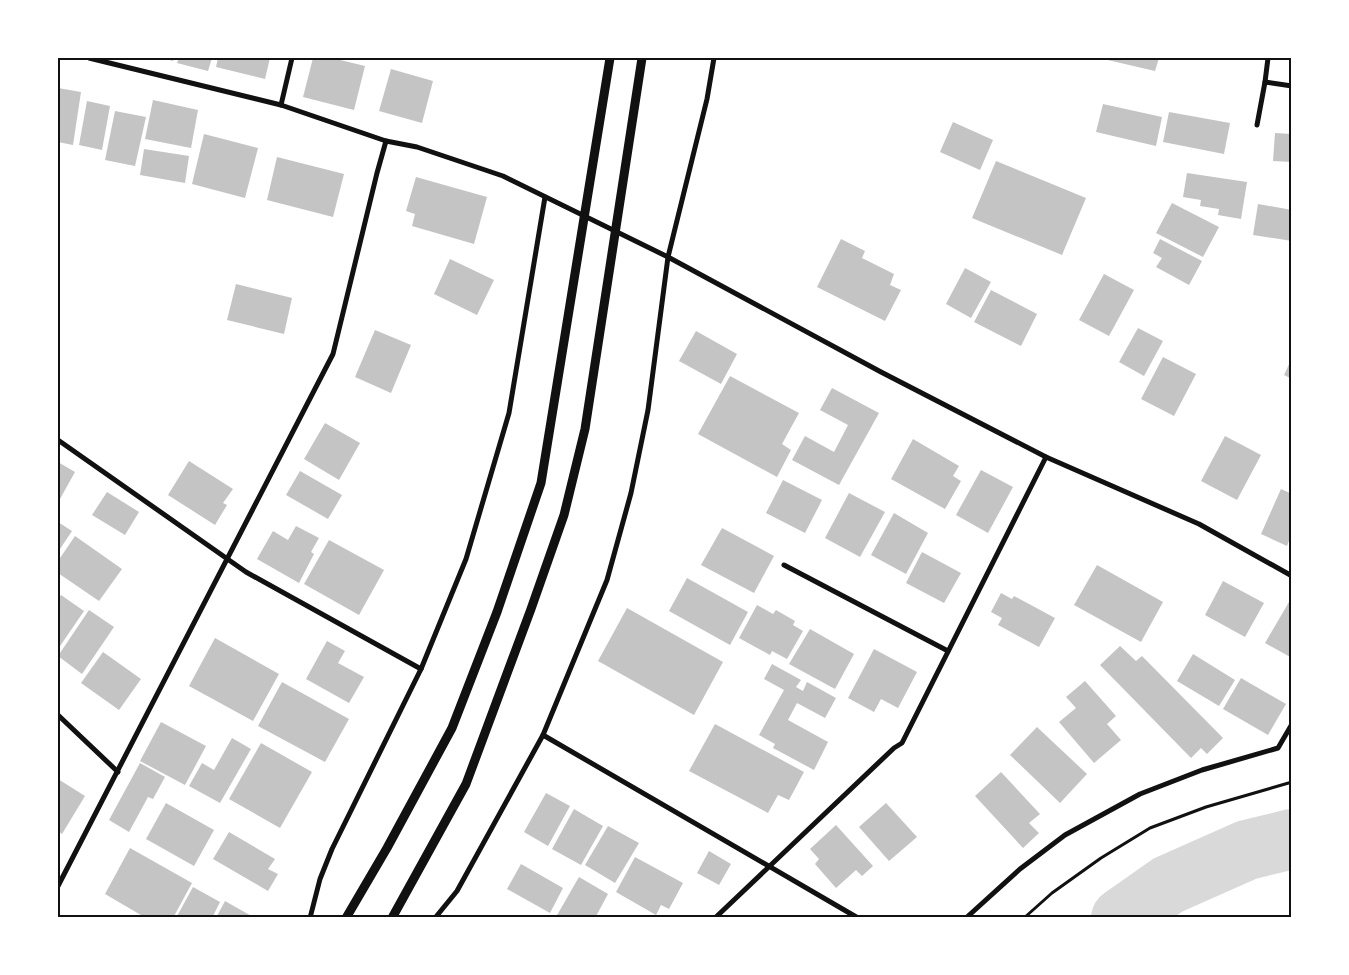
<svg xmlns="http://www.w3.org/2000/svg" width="1349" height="975" viewBox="0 0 1349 975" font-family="Figtree,sans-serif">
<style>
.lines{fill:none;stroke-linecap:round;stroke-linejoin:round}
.river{stroke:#d9d9d9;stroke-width:60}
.building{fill:#c4c4c4}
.path{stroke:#111;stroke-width:3}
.minor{stroke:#111;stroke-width:5}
.tertiary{stroke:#111;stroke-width:9}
.neatline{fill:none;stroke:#111;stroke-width:2}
</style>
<rect width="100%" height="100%" fill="#fff"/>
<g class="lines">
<path class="river" d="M1121 918 1168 885 1247 850 1292 839"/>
</g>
<g class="building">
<path d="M162 58H174L173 61Z"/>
<path d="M179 58H212L208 71 177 63Z"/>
<path d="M218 58H270L265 79 216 67Z"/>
<path d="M313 58H332L365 66 354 110 303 97Z"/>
<path d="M1099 58H1159L1155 71Z"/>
<path d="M1203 58H1231V60L1203 59Z"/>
<path d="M391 69 433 81 422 123 379 111Z"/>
<path d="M58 88 81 92 73 145 58 142Z"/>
<path d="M153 100 198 110 191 148 145 139Z"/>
<path d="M87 101 110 106 102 150 79 145Z"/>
<path d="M1103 104 1162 117 1156 146 1096 132Z"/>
<path d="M115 111 146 117 135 166 105 160Z"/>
<path d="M1169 112 1230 123 1224 154 1163 142Z"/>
<path d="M953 122 993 140 980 170 940 152Z"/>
<path d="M1275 133 1292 134V162L1273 161Z"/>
<path d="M204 134 258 148 245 198 192 184Z"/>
<path d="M144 149 189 156 185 183 140 175Z"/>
<path d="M277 157 344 174 333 217 267 200Z"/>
<path d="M996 161 1086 198 1062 255 972 218Z"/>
<path d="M1187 173 1247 182 1241 219 1218 215 1219 209 1200 206 1201 200 1183 197Z"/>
<path d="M416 177 487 197 474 244 412 226 415 214 406 211Z"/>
<path d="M1172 203 1219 227 1203 257 1156 233Z"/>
<path d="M1258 204 1292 210V241L1253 235Z"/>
<path d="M841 239 865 251 862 258 894 274 890 285 901 290 885 321 817 287Z"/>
<path d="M1160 239 1202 261 1189 285 1156 267 1162 258 1153 253Z"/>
<path d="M450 259 494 280 477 315 434 294Z"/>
<path d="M965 268 991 282 971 318 946 304Z"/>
<path d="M1104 274 1134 290 1109 336 1079 320Z"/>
<path d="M236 284 292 298 284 334 227 320Z"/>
<path d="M991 290 1037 314 1021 346 974 322Z"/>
<path d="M1138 328 1163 341 1144 376 1119 362Z"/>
<path d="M375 330 411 345 391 393 355 377Z"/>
<path d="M696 331 737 354 721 384 679 361Z"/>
<path d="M1163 357 1196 374 1174 416 1141 399Z"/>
<path d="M1292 358V379L1284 375Z"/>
<path d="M730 376 799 413 782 444 791 450 777 477 698 434Z"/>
<path d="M832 388 879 413 839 485 792 460 805 436 834 452 848 425 820 410Z"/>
<path d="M325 423 360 443 339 480 304 459Z"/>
<path d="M1225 436 1261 455 1237 500 1201 481Z"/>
<path d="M913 439 959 466 953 476 961 481 945 509 891 479Z"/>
<path d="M189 461 233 489 223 503 227 505 215 525 168 495Z"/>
<path d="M58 462 75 472 60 499 58 497Z"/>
<path d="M981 470 1013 487 988 533 956 515Z"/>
<path d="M300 471 342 495 328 519 286 495Z"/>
<path d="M783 480 822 500 805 533 766 513Z"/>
<path d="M1281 489 1292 494V539L1290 538 1287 546 1261 534Z"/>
<path d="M107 492 139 512 125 535 92 515Z"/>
<path d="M849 493 885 512 860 557 825 538Z"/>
<path d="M894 513 928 533 906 574 871 555Z"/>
<path d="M58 522 72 531 58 552Z"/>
<path d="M296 526 319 538 311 552 314 554 299 583 257 559 273 531 288 540Z"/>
<path d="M722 528 774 556 754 593 701 565Z"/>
<path d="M75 536 122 569 99 601 58 573V561Z"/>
<path d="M329 540 384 570 359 615 304 584Z"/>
<path d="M922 552 961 573 944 603 906 583Z"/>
<path d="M1097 565 1163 602 1141 642 1074 605Z"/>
<path d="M687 578 748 612 730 645 669 611Z"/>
<path d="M1223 581 1264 603 1245 637 1205 615Z"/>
<path d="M1001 593 1012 599 1014 596 1055 618 1039 647 998 625 1002 618 991 612Z"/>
<path d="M61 595 84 611 58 649V599Z"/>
<path d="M1289 602 1292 603V658L1265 643Z"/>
<path d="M757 605 773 614 776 610 795 621 793 625 803 631 787 659 772 651 770 655 739 638Z"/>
<path d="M627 608 723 662 694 715 598 661Z"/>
<path d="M89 610 114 627 82 674 58 656Z"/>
<path d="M810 629 854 654 835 689 789 664Z"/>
<path d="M215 638 279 674 253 721 189 686Z"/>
<path d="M327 641 345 651 338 663 364 677 349 703 306 679Z"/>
<path d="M1120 646 1136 661 1142 656 1223 738 1207 754 1201 748 1191 758 1100 665Z"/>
<path d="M874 649 917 672 898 708 881 699 874 712 848 698Z"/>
<path d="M103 652 141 679 119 710 81 683Z"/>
<path d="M1193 654 1235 680 1219 706 1177 681Z"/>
<path d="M772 664 801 680 796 687 803 691 807 682 836 698 825 718 797 703 788 720 828 742 814 770 773 748 775 744 759 735 784 690 764 679Z"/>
<path d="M1241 678 1286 704 1268 735 1223 709Z"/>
<path d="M1085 681 1116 716 1107 724 1121 740 1094 763 1059 722 1076 708 1066 697Z"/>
<path d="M282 682 349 719 325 762 258 726Z"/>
<path d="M161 722 206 746 185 785 140 761Z"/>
<path d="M715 724 804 772 789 800 778 795 768 813 689 771Z"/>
<path d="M1037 727 1087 774 1060 803 1010 755Z"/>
<path d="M232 738 251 749 220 803 189 786 202 763 214 770Z"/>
<path d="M261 743 312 772 280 828 229 799Z"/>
<path d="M140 763 165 777 153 799 148 797 129 832 109 820Z"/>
<path d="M1001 772 1040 814 1029 823 1039 833 1023 848 975 796Z"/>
<path d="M58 779 85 796 62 834 58 831Z"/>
<path d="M546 793 570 806 548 846 524 832Z"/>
<path d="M166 803 214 830 194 866 146 839Z"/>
<path d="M886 803 917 837 889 861 859 827Z"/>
<path d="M574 809 603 826 581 865 552 849Z"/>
<path d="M836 825 873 866 862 876 856 870 836 888 815 864 819 859 810 849Z"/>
<path d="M608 826 639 843 615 883 585 865Z"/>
<path d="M229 832 275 859 268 869 278 874 268 891 213 859Z"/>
<path d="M130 848 192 883 173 918H146L105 894Z"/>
<path d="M709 851 731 864 719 885 697 873Z"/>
<path d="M635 857 683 883 669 909 661 905 656 915 616 892Z"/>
<path d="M521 864 563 888 550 913 507 889Z"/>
<path d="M579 877 608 894 595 918H557L556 917Z"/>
<path d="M193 887 220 902 212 918H176Z"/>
<path d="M225 901 255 918H216Z"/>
</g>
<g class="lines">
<path class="path" d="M1024 918 1052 893 1101 858 1150 828 1206 807 1292 782"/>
<g class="minor">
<path d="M89 58 281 105 386 141 417 147 503 176 668 257 881 372 1046 457 1199 524 1292 576"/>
<path d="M1265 82 1268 58"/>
<path d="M281 105 292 58"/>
<path d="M1257 125 1265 82 1292 86"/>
<path d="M58 440 246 572 421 669"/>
<path d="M784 565 948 651"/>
<path d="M58 715 118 772"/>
<path d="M543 735 858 918"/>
<path d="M58 886 333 354 377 173 386 141"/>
<path d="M310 918 320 879 332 849 421 669 466 559 509 413 545 197"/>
<path d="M435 918 457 891 543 735 607 580 631 493 648 410 668 257 707 99 714 58"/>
<path d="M715 918 894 748 902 743 1046 457"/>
<path d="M966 918 1020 869 1065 835 1140 794 1202 770 1278 748 1292 724"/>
</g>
<g class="tertiary">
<path d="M346 918 387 848 452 728 497 612 541 483 610 58"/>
<path d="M392 918 466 784 531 609 564 515 585 429 642 58"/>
</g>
</g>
<rect width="1349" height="975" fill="none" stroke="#ffffff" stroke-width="118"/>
<rect x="59" y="59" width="1231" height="857" class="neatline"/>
</svg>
